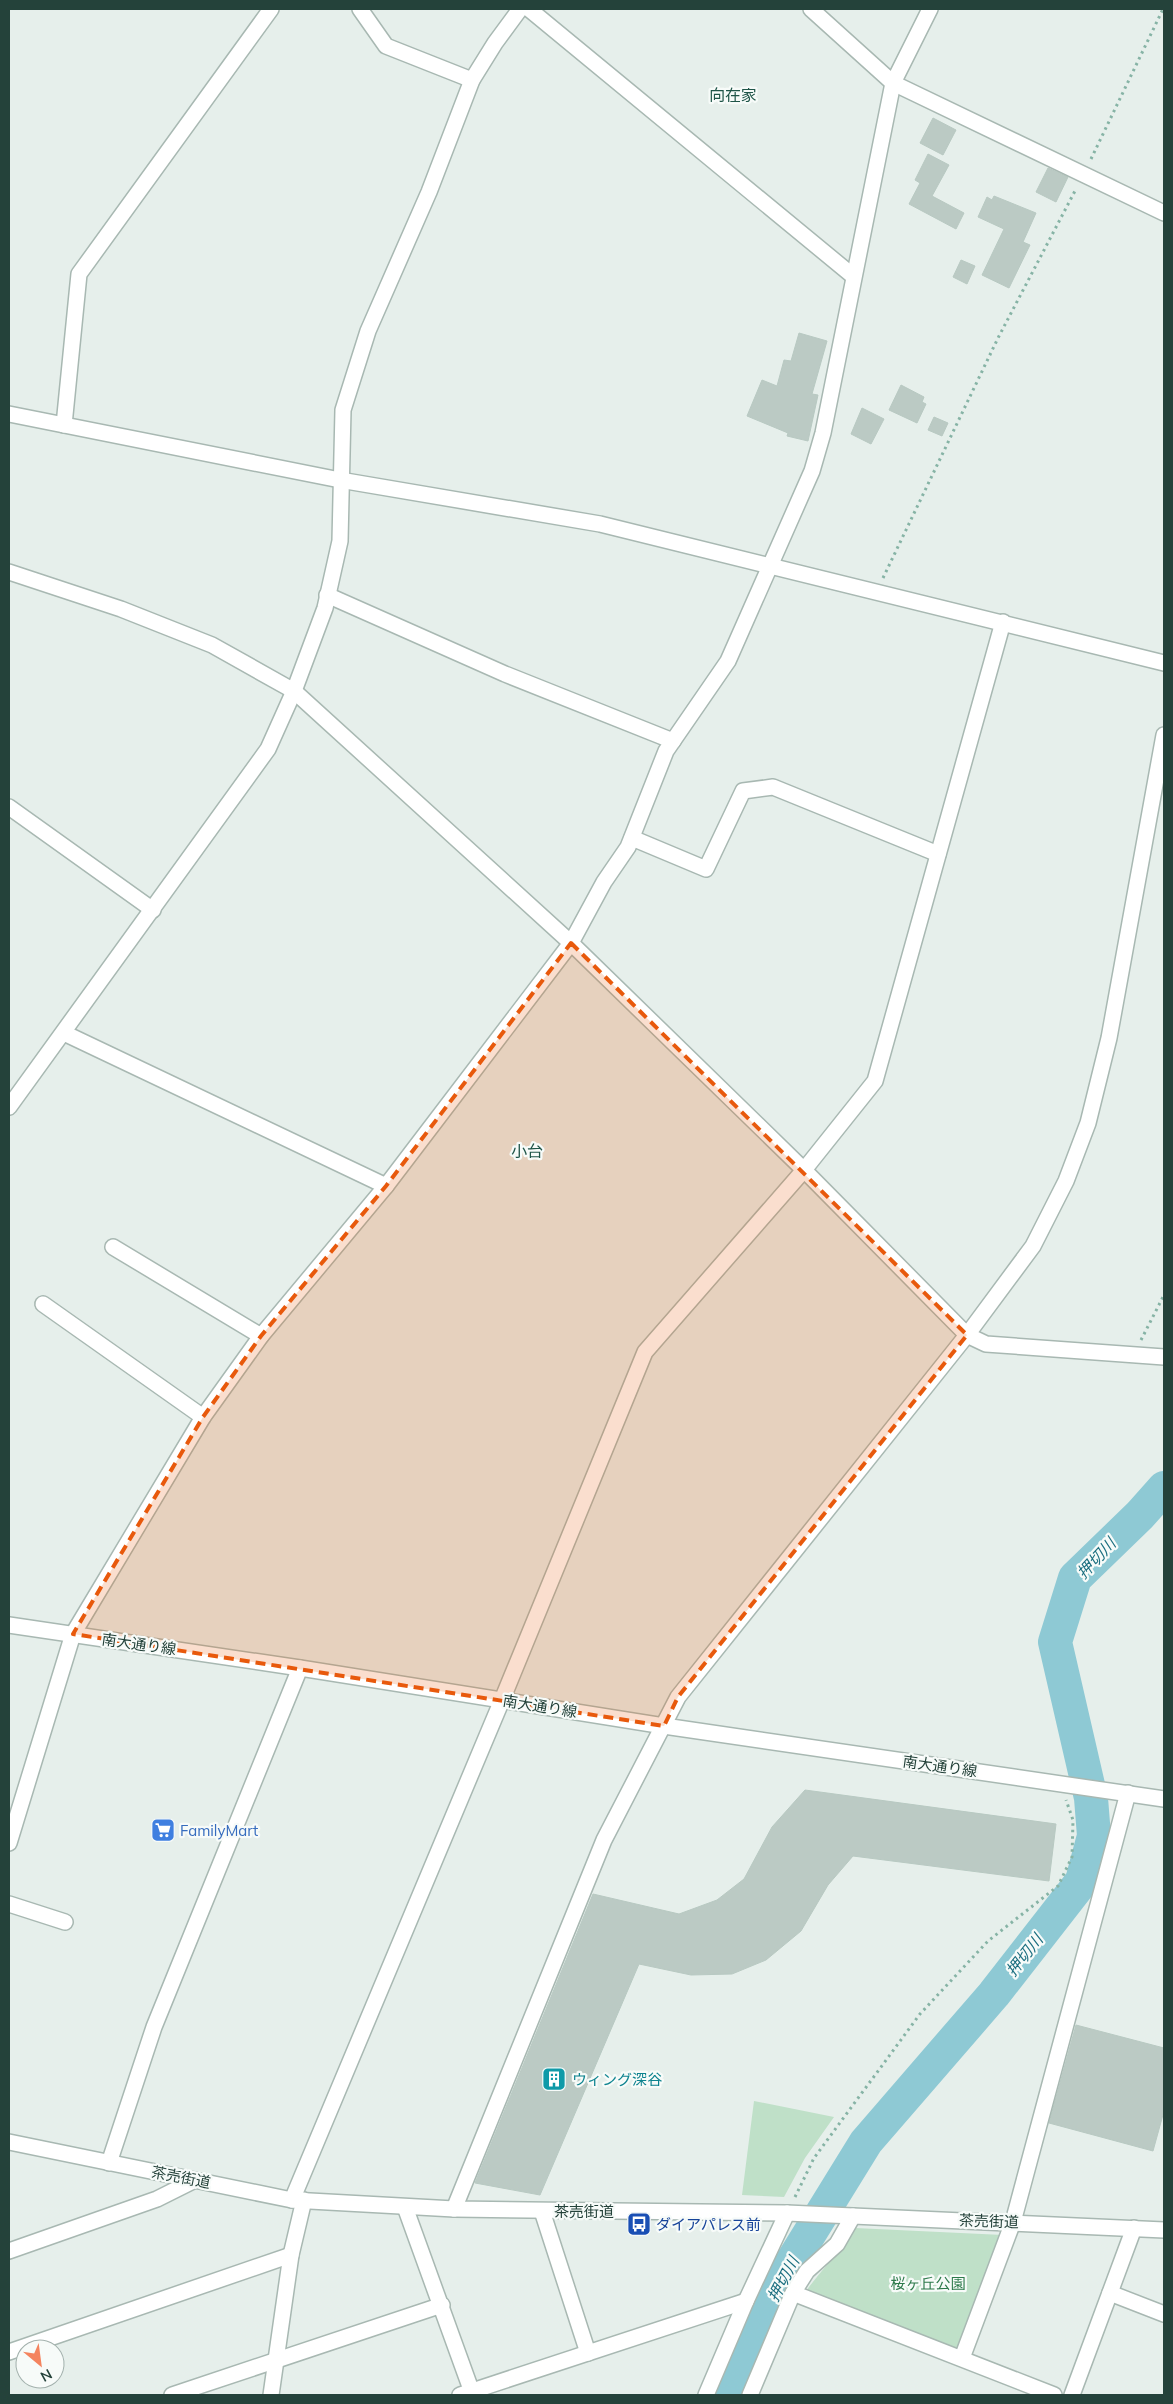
<svg xmlns="http://www.w3.org/2000/svg" width="1173" height="2404" viewBox="0 0 1173 2404" font-family="Mulish,'Noto Sans JP',sans-serif">
<style>
.green{fill:#bfe0c8}
.lines{fill:none;stroke-linecap:round;stroke-linejoin:round}
.river{stroke:#8ec9d4;stroke-width:34}
.building{fill:#bbcac4;stroke:#b8c9c2}
.minor-casing{stroke:#a8b8b2;stroke-width:18}
.path{stroke:#86b3a5;stroke-width:3;stroke-dasharray:2.5 4;stroke-linecap:butt}
.minor{stroke:#fff;stroke-width:15}
.marked{fill:#e8590c;fill-opacity:0.2;stroke:#e8590c;stroke-width:4;stroke-dasharray:10 6;stroke-linejoin:round}
.labels{text-anchor:middle;dominant-baseline:central;stroke-width:4.5;stroke-linejoin:round;paint-order:stroke}
.street-label{font-size:15px;fill:#24423a;stroke:#f7fbf9}
.shop-label{font-size:15px;fill:#366cbe;stroke:#f7fbf9;text-anchor:start}
.culture-label{font-size:15px;fill:#0d838f;stroke:#f7fbf9;text-anchor:start}
.transit-label{font-size:15px;fill:#164399;stroke:#f7fbf9;text-anchor:start}
.park-label{font-size:15px;fill:#2d7a4b;stroke:#f7fbf9}
.neighbourhood-label{font-size:16px;fill:#1f5548;stroke:#f7fbf9}
.water-label{font-size:16px;font-style:italic;fill:#1c6f80;stroke:#f7fbf9}
</style>
<rect width="100%" height="100%" fill="#e6efeb"/>
<g class="green">
<path d="M754 2101 834 2117 805 2158 784 2197 742 2195Z"/>
<path d="M855 2228 1003 2235 958 2349 806 2291C822 2269 841 2251 855 2228Z"/>
</g>
<g class="lines">
<path class="river" d="M731 2395 779 2283 866 2142 994 1994 1082 1881 1094 1836 1091 1798 1055 1642 1075 1578 1140 1515 1164 1488"/>
</g>
<g class="building">
<path d="M933 118 956 130 943 155 920 143Z"/>
<path d="M928 154 949 165 932 196 964 213 956 229 909 204 920 183 915 180Z"/>
<path d="M1048 168 1068 177 1056 202 1036 192Z"/>
<path d="M994 196 1036 213 1023 242 1030 245 1009 288 982 275 1004 229 978 217 987 197 992 200Z"/>
<path d="M961 260 975 266 967 284 953 277Z"/>
<path d="M799 333 827 341 812 394 818 395 808 441 787 436 788 433 747 416 762 380 777 386 784 360 791 361Z"/>
<path d="M901 385 924 397 922 402 926 404 917 423 889 410Z"/>
<path d="M862 408 884 419 871 444 851 434Z"/>
<path d="M934 417 948 423 942 436 928 430Z"/>
<path d="M805 1790 1056 1824 1049 1881 853 1856 828 1885 801 1931 766 1960 732 1974 691 1975 639 1964 540 2195 475 2183 593 1894 679 1914 717 1900 744 1879 772 1827Z"/>
<path d="M1076 2025 1164 2048V2111L1153 2151 1049 2123Z"/>
</g>
<g class="lines">
<g class="minor-casing">
<g id="minor">
<path d="M360 9 386 46 472 80"/>
<path d="M529 9 853 276"/>
<path d="M811 9 893 83 1164 213"/>
<path d="M9 414 340 480 600 524 1164 663"/>
<path d="M64 425 79 274 271 9"/>
<path d="M9 572 121 609 212 645 294 691 571 943 804 1170 967 1335 986 1344 1164 1357"/>
<path d="M327 595 505 674 673 741"/>
<path d="M9 807 153 910"/>
<path d="M632 838 706 869 743 791 773 787 938 854"/>
<path d="M64 1033 386 1186"/>
<path d="M9 1107 268 749 294 691 325 608 340 541 343 410 368 331 429 192 472 80 495 43 520 9"/>
<path d="M113 1247 261 1336"/>
<path d="M43 1304 203 1417"/>
<path d="M9 1625 300 1668 664 1726 1164 1799"/>
<path d="M9 1843 73 1634 203 1417 261 1336 386 1186 571 943 604 882 628 847 666 751 728 661 812 471 823 433 893 83 930 9"/>
<path d="M9 1904 65 1922"/>
<path d="M9 2142 292 2200 454 2209 787 2213 1164 2230"/>
<path d="M109 2163 154 2027 300 1668"/>
<path d="M292 2200 502 1700 645 1352 804 1170 875 1081 1003 622"/>
<path d="M405 2207 473 2395"/>
<path d="M454 2209 604 1840 678 1697 967 1335 1033 1246 1066 1181 1088 1123 1109 1038 1164 735"/>
<path d="M542 2211 588 2353"/>
<path d="M9 2251 157 2199 195 2180"/>
<path d="M793 2293 1054 2395"/>
<path d="M1110 2293 1164 2314"/>
<path d="M9 2352 291 2255"/>
<path d="M962 2358 1013 2222 1128 1793"/>
<path d="M172 2395 442 2305"/>
<path d="M271 2395 291 2255 304 2200"/>
<path d="M460 2395 746 2301"/>
<path d="M706 2395 746 2301 787 2213"/>
<path d="M750 2395 793 2293 807 2271 837 2244 853 2216"/>
<path d="M1072 2395 1134 2228"/>
</g>
</g>
<g class="path">
<path d="M1091 159 1163 9"/>
<path d="M883 578 998 338 1076 189"/>
<path d="M1141 1340 1164 1295"/>
<path d="M795 2197 814 2158 920 2014 988 1941 1058 1886 1072 1857 1073 1820 1066 1800"/>
</g>
<use href="#minor" class="minor"/>
</g>
<path class="marked" d="M571 943 967 1335 678 1697 664 1726 73 1634 203 1417 261 1336 386 1186Z"/>
<defs>
<g id="supermarket-square" transform="scale(1.25)"><rect x="-9" y="-9" width="18" height="18" rx="4" fill="#3f7fe0" stroke="#f7fbf9"/><path d="M-6-5.5h2.5l.6 2H6L4.5 2H-2.5L-4.4-4H-6ZM-1.5 3.2a1.3 1.3 0 1 0 .1 0ZM3 3.2a1.3 1.3 0 1 0 .1 0Z" fill="#fff"/></g>
<g id="building-square" transform="scale(1.25)"><rect x="-9" y="-9" width="18" height="18" rx="4" fill="#0f9aa8" stroke="#f7fbf9"/><path d="M-4-6H4V6H1V3H-1V6H-4ZM-2.5-4.3h1.7v1.8h-1.7ZM.8-4.3h1.7v1.8H.8ZM-2.5-1h1.7V.8h-1.7ZM.8-1h1.7V.8H.8Z" fill="#fff"/></g>
<g id="bus-square" transform="scale(1.25)"><rect x="-9" y="-9" width="18" height="18" rx="4" fill="#1a4fb4" stroke="#f7fbf9"/><path d="M-5-6H5V4H4V6H2V4H-2V6H-4V4H-5ZM-3.5-4V0h7V-4ZM-3.5 1.2v1.5H-2V1.2ZM2 1.2v1.5H3.5V1.2Z" fill="#fff"/></g>
</defs>
<g fill-rule="evenodd">
<use href="#supermarket-square" x="163" y="1830"/>
<use href="#building-square" x="554" y="2079"/>
<use href="#bus-square" x="639" y="2224"/>
</g>
<g class="labels">
<g class="street-label">
<text transform="translate(139 1644) rotate(8)">南大通り線</text>
<text transform="translate(540 1706) rotate(9)">南大通り線</text>
<text transform="translate(940 1766) rotate(8)">南大通り線</text>
<text transform="translate(181 2177) rotate(11)">茶売街道</text>
<text x="584" y="2211">茶売街道</text>
<text transform="translate(989 2221) rotate(2)">茶売街道</text>
</g>
<g class="shop-label">
<text x="180" y="1830">FamilyMart</text>
</g>
<g class="culture-label">
<text x="572" y="2079">ウィング深谷</text>
</g>
<g class="transit-label">
<text x="656" y="2224">ダイアパレス前</text>
</g>
<g class="park-label">
<text x="928" y="2283">桜ヶ丘公園</text>
</g>
<g class="neighbourhood-label">
<text x="733" y="95">向在家</text>
<text x="527" y="1151">小台</text>
</g>
<g class="water-label">
<text transform="translate(1096 1558) rotate(-47)">押切川</text>
<text transform="translate(1024 1955) rotate(-52)">押切川</text>
<text transform="translate(783 2279) rotate(-62)">押切川</text>
</g>
</g>
<rect width="1173" height="2404" fill="none" stroke="#24423a" stroke-width="20"/>
<g transform="translate(40 2364) rotate(151)"><circle r="24" fill="#f7fbf9" stroke="#a3b1ad"/>
<path d="M0-4L9 19L0 12L-9 19Z" fill="#f4845f"/>
<text y="-8" font-size="14" font-weight="bold" text-anchor="middle" fill="#24423a">N</text>
</g>
</svg>
